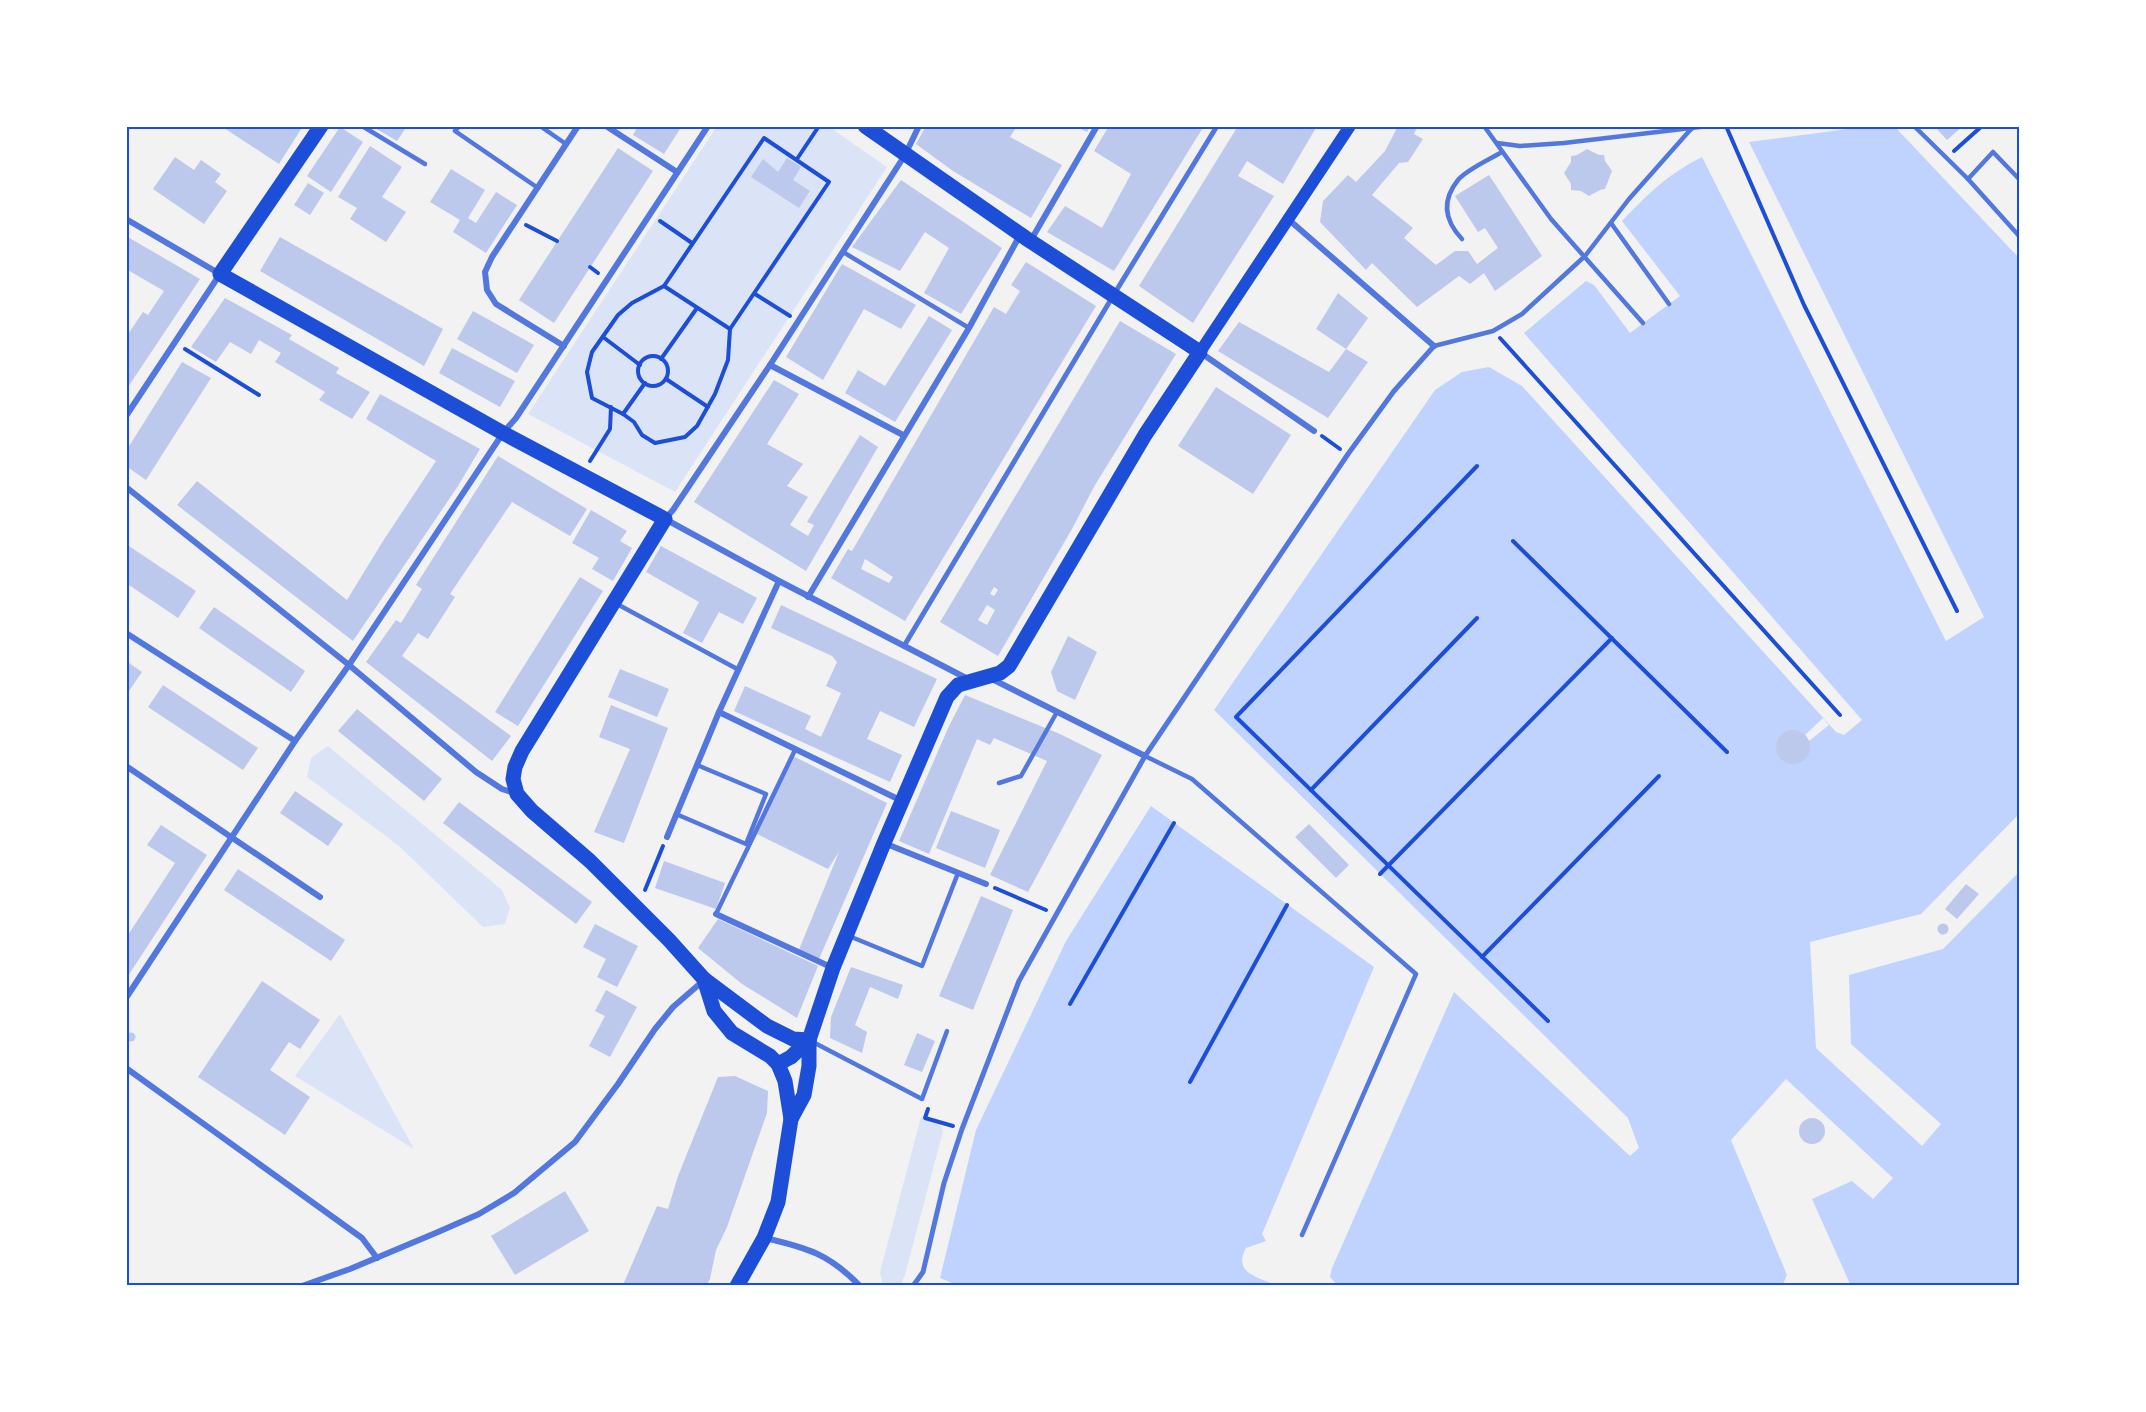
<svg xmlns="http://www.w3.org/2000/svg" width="2146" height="1412" viewBox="0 0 2146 1412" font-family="Spectral,serif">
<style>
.green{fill:#dbe4f7}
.water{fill:#bfd3fe}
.pier{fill:#f2f2f2}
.building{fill:#bdc9ec;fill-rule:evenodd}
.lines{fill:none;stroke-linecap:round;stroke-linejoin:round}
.path{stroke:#1d4ed8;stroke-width:4}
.service{stroke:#5277de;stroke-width:4.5}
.pedestrian{stroke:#5277de;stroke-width:5}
.minor{stroke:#5277de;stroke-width:6}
.secondary{stroke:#1d4ed8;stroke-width:12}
.primary{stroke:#1d4ed8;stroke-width:15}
.neatline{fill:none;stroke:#1d4ed8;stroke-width:2}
</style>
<rect width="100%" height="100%" fill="#f2f2f2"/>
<g class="green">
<path d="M717 126H828L887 167 675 492 528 414Z"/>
<path d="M328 746 502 890 510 908 505 924 483 927 399 846 307 777 311 758Z"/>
<path d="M340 1014 414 1149 295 1076Z"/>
<path d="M921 1117 941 1126 943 1131 905 1275 900 1286H883L880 1272Z"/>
</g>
<g class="water">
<path d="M1870 126 1895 127 2020 259V813L1921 914 1810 942 1816 1048 1922 1146 1941 1124 1851 1044 1849 975 1943 949 2020 871V1286H1851L1812 1199 1852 1181 1873 1199 1893 1178 1786 1079 1731 1140 1787 1275 1782 1286H1338L1330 1277 1332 1268 1454 992 1630 1156 1639 1148 1628 1118 1214 710 1435 390 1462 372 1489 367 1522 386 1836 732 1844 735 1862 720 1524 333 1586 281 1594 285 1630 333 1680 296 1622 221C1648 194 1668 174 1702 157L1946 641 1984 617 1749 142Z"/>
<path d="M1151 806 1374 967 1262 1234 1266 1241 1246 1248C1232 1274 1259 1277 1278 1286H959L940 1278 976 1130 1066 941Z"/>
</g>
<path class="pier" d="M1823 718 1829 725 1809 741 1805 735Z"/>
<g class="building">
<path d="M221 126H303L279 164Z"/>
<path d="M372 126H407L397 141Z"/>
<path d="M638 126H682L664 154 633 135Z"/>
<path d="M926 126H1017L1010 137 1062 165 1031 218 953 171 916 144Z"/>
<path d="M1075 126H1090L1087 132Z"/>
<path d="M1109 126H1204L1114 271 1047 232 1065 206 1102 228 1131 174 1094 151Z"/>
<path d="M1238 126H1317L1283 184 1247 161 1238 176 1274 196 1193 323 1139 286Z"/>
<path d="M1398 126H1418L1414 134 1423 139 1408 162 1399 163 1372 195 1413 228 1404 238 1436 265 1455 251H1468L1477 264 1498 248 1485 228 1478 232 1455 196 1489 175 1542 256 1495 291 1484 273 1470 284 1459 276 1417 307 1372 263 1366 270 1320 222 1323 201 1348 175 1356 182 1385 151Z"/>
<path d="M1934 126H1963L1947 140Z"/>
<path d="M340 127 363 142 331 192 307 176Z"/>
<path d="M370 146 402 167 382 197 406 212 386 242 350 219 357 208 338 197Z"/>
<path d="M618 148 653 171 554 323 519 300Z"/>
<path d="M1587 149 1599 155H1604L1605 161 1612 171 1605 189 1600 190 1589 196 1581 191 1571 190V184L1564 173 1571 162V156L1577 155Z"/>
<path d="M175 157 194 170 201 160 221 174 215 182 227 191 204 224 153 189Z"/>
<path d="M787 158 801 167 793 180 810 191 799 208 751 177 763 159 778 172Z"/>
<path d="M451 169 485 190 468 218 476 223 496 192 517 205 486 253 453 232 460 220 430 202Z"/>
<path d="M901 180 1002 248 961 314 924 293 949 248 925 232 900 271 852 247Z"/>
<path d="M308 183 324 193 310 215 294 205Z"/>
<path d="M126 236 200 279 126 390V337L143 312 148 315 164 291 126 269Z"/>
<path d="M280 237 443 329 424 366 260 271Z"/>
<path d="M1026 262 1096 306 905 621 831 578 848 549 852 551 994 307 1006 314 1020 291 1011 285ZM865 559 893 577 889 583 861 569Z"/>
<path d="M842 264 916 305 901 329 864 309 823 380 786 357Z"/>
<path d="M1338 293 1368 318 1346 349 1316 329Z"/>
<path d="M225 298 292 335 289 339 339 368 336 373 370 392 352 419 319 400 325 392 275 362 281 353 259 340 251 354 230 342 216 362 191 347Z"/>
<path d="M473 311 534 345 517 373 457 339Z"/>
<path d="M929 316 952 330 895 422 845 393 858 370 885 386Z"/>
<path d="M1120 321 1176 354 1095 485 1072 529 998 656 940 622ZM994 587 998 590 994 596 990 594ZM987 605 995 610 987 625 978 620Z"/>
<path d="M1239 322 1329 372 1346 349 1368 362 1328 418 1218 351Z"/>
<path d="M452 348 515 381 500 407 439 373Z"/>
<path d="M182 362 211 378 146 480 126 466V451Z"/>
<path d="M774 380 799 394 767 444 803 464 787 486 808 497 790 525 808 536 814 525 807 522 860 435 878 447 806 571 694 502Z"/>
<path d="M1216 387 1291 435 1253 494 1178 446Z"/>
<path d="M380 394 480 449 458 486 353 641 177 505 197 481 347 600 383 541 436 461 366 419Z"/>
<path d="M498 456 587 509 570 536 512 502 450 594 455 597 428 639 418 633 402 656 511 736 492 761 366 662 396 620 401 623 422 589 416 585Z"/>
<path d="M591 510 627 531 620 541 632 548 613 581 592 569 599 558 572 543Z"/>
<path d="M126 544 196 591 178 618 126 583Z"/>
<path d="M661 546 757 598 743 624 719 612 702 643 683 633 699 602 646 572Z"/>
<path d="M580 577 603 591 518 726 495 712Z"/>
<path d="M781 605 937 679 914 727 880 711 867 739 902 755 890 782 734 711 745 686 811 716 805 729 821 737 841 693 826 686 837 662 832 656 771 628Z"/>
<path d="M214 607 305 671 291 692 199 628Z"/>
<path d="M1068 636 1097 652 1075 700 1057 691 1051 672Z"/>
<path d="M126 661 142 672 127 694 126 693Z"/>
<path d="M620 669 669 689 657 717 608 697Z"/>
<path d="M163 685 258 748 243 770 148 707Z"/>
<path d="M965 695 1060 734 1102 755 1028 892 990 875 1047 761 994 738 990 745 977 739 929 854 899 841 949 726Z"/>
<path d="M611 705 668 728 624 843 594 832 630 749 599 737Z"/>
<path d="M357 709 442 779 424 801 338 731Z"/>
<circle cx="1793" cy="747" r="17"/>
<path d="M793 756 887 803 819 959 798 952 839 852 828 869 757 834Z"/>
<path d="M295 791 343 824 328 846 280 813Z"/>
<path d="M459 802 592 902 576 924 443 823Z"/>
<path d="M951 811 1000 830 985 868 936 848Z"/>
<path d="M1309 824 1349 865 1336 878 1295 837Z"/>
<path d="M161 825 207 855 126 979V938L175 863 147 845Z"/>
<path d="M664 861 725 883 716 909 655 888Z"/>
<path d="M238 869 345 940 331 961 224 890Z"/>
<path d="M1966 884 1979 894 1957 919 1945 909Z"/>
<path d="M981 896 1013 910 973 1010 939 996Z"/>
<path d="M718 919 818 966 797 1018 742 984 698 948Z"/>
<circle cx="1943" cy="929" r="5.5"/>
<path d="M595 924 638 946 617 987 597 977 606 959 583 947Z"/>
<path d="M851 967 903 985 898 999 870 987 855 1025 867 1032 862 1053 830 1038 831 1017Z"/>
<path d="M262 981 320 1020 300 1049 289 1042 270 1070 310 1097 285 1135 198 1077Z"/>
<path d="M606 990 637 1007 610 1057 589 1046 605 1016 595 1011Z"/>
<circle cx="131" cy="1037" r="4.5"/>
<path d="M917 1033 935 1041 922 1072 904 1065Z"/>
<path d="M735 1076 768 1091 767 1113 727 1227 716 1250 710 1279 706 1286H624L623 1285 657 1206 668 1209 678 1176 718 1077Z"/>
<circle cx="1812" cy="1131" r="13"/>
<path d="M565 1191 589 1231 515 1275 491 1236Z"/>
</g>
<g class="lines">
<g class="path">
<path d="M1726 126 1804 305 1957 611"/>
<path d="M764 138 829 182 730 329 664 286Z"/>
<path d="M1954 151 1982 126"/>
<path d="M797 159 819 126"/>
<path d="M660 221 692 243"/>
<path d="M526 225 557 241"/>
<path d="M590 267 598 273"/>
<path d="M664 286 632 303 618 315 592 352 587 372 592 398 623 414 634 422 642 435 655 443 685 437 697 426 715 394 728 360 730 329"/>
<path d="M755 294 790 316"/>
<path d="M603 337 640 365"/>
<path d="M1500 338 1840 715"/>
<path d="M185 349 259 395"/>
<circle cx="653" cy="371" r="15"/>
<path d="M661 359 697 308"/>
<path d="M666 379 708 407"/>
<path d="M623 414 645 383"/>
<path d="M1322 436 1340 449"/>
<path d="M590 461 610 429 611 407"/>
<path d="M1477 466 1236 717 1548 1021"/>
<path d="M1513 541 1727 752"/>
<path d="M1311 790 1477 618"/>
<path d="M1380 874 1612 638"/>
<path d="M995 888 1046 910"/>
<path d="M645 890 663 846"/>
<path d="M1482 957 1659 776"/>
<path d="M1070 1004 1174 823"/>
<path d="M1190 1082 1287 905"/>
<path d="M928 1109 925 1118 953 1126"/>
</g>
<g class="service">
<path d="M362 126 425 164"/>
<path d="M459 126 455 131 538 188"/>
<path d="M540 126 566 144"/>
<path d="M1484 126 1551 219 1643 323"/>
<path d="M1914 126 1968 179 2020 237"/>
<path d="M1497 143 1520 146 1564 143 1708 126"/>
<path d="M1968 179 1993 152 2020 180"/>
<path d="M1611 223 1669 304"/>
<path d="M1462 239C1445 221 1441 201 1458 180 1466 170 1490 159 1502 152"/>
<path d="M843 252 969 328"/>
<path d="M1434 346 1493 331 1522 314 1585 256 1629 199 1691 129"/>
<path d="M617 604 739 670"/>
<path d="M1145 756 1192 779 1416 974 1302 1235"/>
<path d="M999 783 1021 776 1057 712"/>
<path d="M676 814 746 844 766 794 697 765"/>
<path d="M716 914 795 750"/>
<path d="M849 936 922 966 958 873"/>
<path d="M811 1041 922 1099 947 1031"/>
</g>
<g class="pedestrian">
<path d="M1690 126 1691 129"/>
<path d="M904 646 1113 296 1217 126"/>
<path d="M913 1286 923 1272 944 1183 962 1129 1019 981 1145 756 1348 454 1394 391 1434 346"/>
</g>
<g class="minor">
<path d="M606 126 677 172"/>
<path d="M919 126 905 155 770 365 673 510 665 519 779 581 968 679"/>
<path d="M126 219 220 274 126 416"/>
<path d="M1288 219 1434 346"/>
<path d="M1031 240 1097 126"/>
<path d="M564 346 496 304 487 290 485 272 492 257 578 126"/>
<path d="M1201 353 1314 431"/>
<path d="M770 365 903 435"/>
<path d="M126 487 349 665 476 772 502 789 514 793"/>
<path d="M808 597 969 328 1020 235"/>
<path d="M126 633 295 741"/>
<path d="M990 678 1145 756"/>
<path d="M719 712 902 801"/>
<path d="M126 766 320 897"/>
<path d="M667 837 719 712 779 581"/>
<path d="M884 843 986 884"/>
<path d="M716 914 833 968"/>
<path d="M126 998 295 741 349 665 503 433 516 418 708 126"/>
<path d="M126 1068 362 1238 377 1258"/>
<path d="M765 1238C808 1248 829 1254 860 1286"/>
<path d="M302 1286 350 1269 438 1232 479 1214 514 1193 575 1142 618 1084 655 1029 673 1007 703 981"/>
</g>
<path class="secondary" d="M1200 352 1350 126"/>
<g class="primary">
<path d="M321 126 220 274 503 433 665 519 522 751 515 767 513 779 517 794 532 811 590 861 669 940 704 979 767 1026 793 1039 809 1040"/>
<path d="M704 979 714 1011 732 1033 770 1056 778 1064 785 1081 791 1119 778 1202 764 1238 737 1286"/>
<path d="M778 1064 791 1057 809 1040"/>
<path d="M791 1119 804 1095 809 1066V1040L833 968 884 843 947 697 958 685 1000 673 1009 666 1145 435 1200 352 1030 241 865 126"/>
</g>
</g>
<rect width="2146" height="1412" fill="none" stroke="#ffffff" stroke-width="255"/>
<rect x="128" y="128" width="1890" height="1156" class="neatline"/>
</svg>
